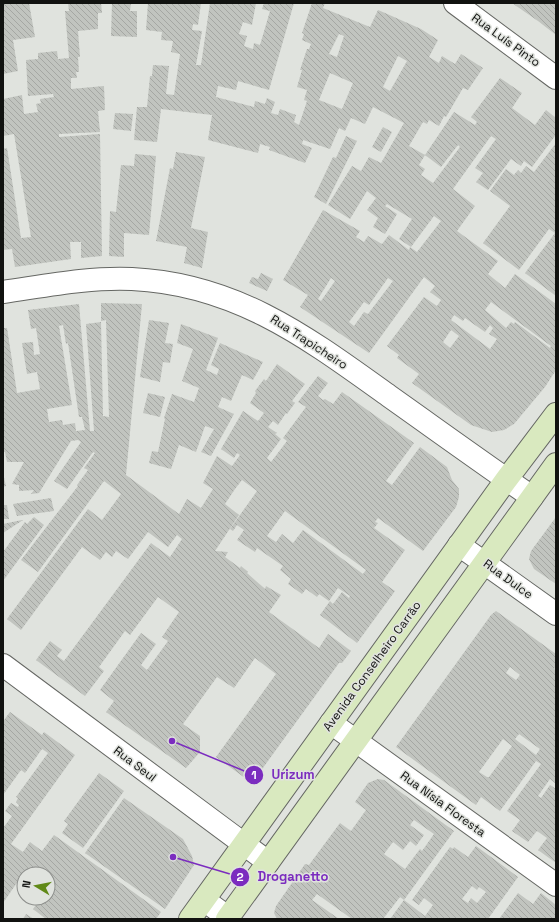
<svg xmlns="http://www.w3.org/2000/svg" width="559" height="922" viewBox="0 0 559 922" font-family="'Space Grotesk',sans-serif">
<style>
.building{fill:url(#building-back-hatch);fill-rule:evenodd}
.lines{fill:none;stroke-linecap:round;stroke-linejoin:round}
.minor-casing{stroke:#656763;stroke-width:24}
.secondary-casing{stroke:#656763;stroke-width:24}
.minor{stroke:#fff;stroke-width:22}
.secondary{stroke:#d9e9bf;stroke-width:22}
.labels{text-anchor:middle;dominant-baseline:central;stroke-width:3;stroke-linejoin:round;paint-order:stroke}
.street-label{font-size:12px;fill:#111210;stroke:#e0e3de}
.leader{fill:none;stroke:#7b2cbf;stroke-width:1.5}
.callout-dot{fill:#7b2cbf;stroke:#e0e3de;stroke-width:1.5}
.mark-label{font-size:12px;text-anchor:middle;font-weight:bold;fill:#fff}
.callout-label{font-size:13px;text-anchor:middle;font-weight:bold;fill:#7b2cbf;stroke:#e0e3de;stroke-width:3;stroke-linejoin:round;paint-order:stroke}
</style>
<defs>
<pattern id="building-back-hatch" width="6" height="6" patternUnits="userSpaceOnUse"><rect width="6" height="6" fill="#c1c4bf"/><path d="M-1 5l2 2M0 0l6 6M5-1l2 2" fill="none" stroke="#a5a7a3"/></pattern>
</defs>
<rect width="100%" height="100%" fill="#e0e3de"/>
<g class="building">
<path d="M3 3H29L35 37 13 40 18 71 3 74Z"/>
<path d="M68 3H101L102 13H98V29L78 31 80 57H78L79 72H76L77 78H71V89L104 86 105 110 98 111 100 132 59 134V137L100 134 102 256 81 258V242H70L71 259 15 267 12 249 3 250V149L7 148 21 238 31 237 14 134 3 136V99L22 95 24 114 38 112 36 104 41 103 40 99 54 97 53 94 28 96 26 60 38 59V53L57 51 58 59 69 58 65 11H69Z"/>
<path d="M112 3H131L130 11H137V37L111 36Z"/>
<path d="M148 3H201L198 25 193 24 192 30 202 31 196 65H201L210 3H256L252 25 243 22 239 34 247 36 244 46 253 49 254 43 260 45 270 11 262 9 264 3H294L269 90 238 81 236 90 218 86 216 97 254 107 255 101 265 104 267 98 275 102 271 113 278 115 280 109 296 115 294 122 299 125 307 101 304 100 307 90 297 87 302 70H300L307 49H309L311 44 302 40 304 34 302 33 312 3H325L323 8 370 27 378 10 385 13 421 29 438 40 429 57 439 63 442 56 455 64 461 54 483 68 468 90 463 88 446 117 444 116 439 126 429 120 427 124 423 122 409 146 425 155 454 112 475 125 477 122 471 117 500 78 522 93 512 108 535 125 546 110 556 118V137L555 136 532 167 524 161 521 166 511 159 488 190 476 182 483 173 475 168 496 139 491 136 453 189 475 206 457 231 498 261 488 274 505 288 515 274 556 304V370L545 387 514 424 504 430 492 432 471 425 412 383 419 374 397 358 399 355 387 346 424 297 437 306 441 300 430 292 435 286 424 277 369 353 300 307 308 295 283 280 323 210 360 231 356 237 364 242 368 236 382 244 389 235 409 250 410 247 417 252 441 221 434 216 411 247 399 239 412 219 387 204 385 206 397 214 385 234 373 227 378 218 367 210 376 198 367 191 350 219 328 205 352 166 361 171 369 157 381 163 404 123 373 107 365 124 351 118 345 131 339 128 330 149 303 140 302 144 312 148 305 163 269 150 270 147 260 144 258 153 208 140 212 115 161 109 157 142 134 140 137 107H147L150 76H152L153 65 169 66 166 94 174 95 180 54 171 52 173 41 161 40 162 32 146 30ZM339 34 344 36 337 57 329 54ZM398 56 407 61 390 91 383 87ZM330 73 353 83 342 109 319 100ZM458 145 460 147 433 183 421 175 425 169 419 165 425 155 441 167ZM331 278 335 281 321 301 318 299ZM388 278 393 281 368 314 364 312 354 326 349 322 364 302 369 305ZM491 302 551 346 550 348 515 322 514 324 511 322 506 328 485 310ZM454 315 463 321 465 318 485 332 490 325 493 328 489 334 497 339 490 349 451 320ZM451 330 459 336 450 348 443 342Z"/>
<path d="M512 3H556V35L538 21Z"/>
<path d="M115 113 133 114 131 131 113 129Z"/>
<path d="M383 127 392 132 381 152 372 147Z"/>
<path d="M346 136 357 141 326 204 314 197 333 157 336 158Z"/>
<path d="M556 143V296L525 273 555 233 549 229 519 270 483 243 510 206 490 191 506 169 514 175 518 170 521 173 526 166 534 172Z"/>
<path d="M176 152 205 157 191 228 208 232 202 268 184 263 187 247 156 241 170 168 173 169Z"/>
<path d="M135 154 156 156 149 235 124 233V257L109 256 110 211 116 212 121 165 134 166Z"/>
<path d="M261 273 273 279 267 291 249 283 252 277 258 279Z"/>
<path d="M101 303 142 304 126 475 179 514 187 499 201 508 213 489 203 483 217 456 232 466 240 455 237 453 234 458 221 449 243 411 258 421 264 413 250 403 256 393 255 391 264 379 266 381 277 364 305 384 292 401 295 403 287 414 286 413 278 425 273 421 268 427 277 433 275 434 281 439 267 458 271 462 287 441 283 438 306 407 298 402 318 376 328 383 318 396 323 400 325 399 333 404 342 392 414 443 386 481 392 485 420 447 447 467 452 480 459 489V497L456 507 423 551 378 518 375 522 378 523 374 528 405 550 382 582 395 591 357 643 320 615 330 601 333 604 342 592 349 598 350 596 338 588 329 601 319 594 317 597 306 589 302 594 288 584 291 579 280 570 283 566 257 548 255 552 237 540 244 530 237 525 233 531 230 529 257 491 242 480 235 489 225 504 239 515 215 551 228 552 225 557 240 568 241 566 248 572 247 573 265 589 266 586 281 595 269 612 319 648 328 634 351 651 342 663H339L252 783 216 757 276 674 255 658 234 688 217 677 183 724 200 736V752L186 768 106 712 114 701 100 690 141 633 156 644 141 665 147 670 168 641 162 637 179 612 158 597 130 635 125 631 99 667 104 671 85 696 36 660 50 641 62 650 57 656 64 661 151 543 170 557 182 539 177 535 168 547 148 532 128 559 116 551 112 557 106 552 100 560 82 547 21 630 7 619 88 509 102 520 121 494 104 481 38 572 21 560 78 486 77 485 88 470 84 468 95 453 93 452 67 489 54 481 81 442 78 440 71 441 39 493 31 494 34 490 19 491V485L12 484 24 462H7L5 452H3V328H7L17 393 40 389 37 372 27 374 22 343 33 342 34 355 40 354 36 328 31 329 28 310 79 304 90 431H94L86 324 101 322 103 416 109 417 106 320 101 321ZM63 325 66 344 68 343 79 417H82L85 430 76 431 75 423 63 425 62 420 49 422 47 409 72 405 59 326ZM285 511 366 570 363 574 303 530 293 543 282 534 276 542 267 536Z"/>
<path d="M149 320 169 323 165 343 173 344 170 363 163 362 160 382 140 377Z"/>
<path d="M181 324 218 338 206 370 217 375 219 369 211 365 220 343 263 362 253 380 242 375 231 401 222 397 218 407 234 414 211 456 201 452 214 429 205 426 196 452 179 445 171 469 149 463 152 451 158 452 165 419 164 418 172 394 194 402 199 388 182 381 193 349 177 343Z"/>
<path d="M148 393 165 397 160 417 143 413Z"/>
<path d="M3 473 6 486 3 487Z"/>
<path d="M51 498 54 511 17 516 13 504Z"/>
<path d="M3 505H7L9 519H3Z"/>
<path d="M34 517 44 525 3 581V552L25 522 27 524Z"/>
<path d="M556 517V584L534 569 529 559 531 551Z"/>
<path d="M22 520H23L3 533V524Z"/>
<path d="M496 611 556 654V666L554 669 556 670V784L550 779 538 796 541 798 550 785 556 789V863L538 850 547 838 537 831 528 842 512 831 520 820 507 811 541 764 536 761 500 811 481 797 476 805 396 747 491 615ZM510 667 520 675 516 680 506 673ZM519 734 540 749 536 755 515 739ZM503 739 512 746 489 777H487L479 772Z"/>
<path d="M10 712 42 735 44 732 75 755 11 844 23 852 30 842 42 851 54 835 161 912 156 919H46L33 909 41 898H48V874H23L3 903V828L12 816 5 811 11 803 18 807 19 805 16 802 18 798 16 797 48 753 42 749 25 773 21 770 3 795V720H4Z"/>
<path d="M99 773 124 791 83 848 62 833 68 824 64 821Z"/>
<path d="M378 779 384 780 454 831 404 900 400 897 383 919H352L317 894 312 900 339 919H277L274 913 276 906 305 864 309 865 340 823 351 831 366 810 355 802 368 783ZM414 820 434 834 422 851 420 849 405 869 384 854 393 842 403 850 410 841 416 846 424 835 410 825Z"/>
<path d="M124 798 183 839 192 856 194 865 165 909 85 853Z"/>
<path d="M476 846 518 877 488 919H390L404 900 425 916 433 905 424 898 419 905 412 900 450 847 453 849 454 847 468 857ZM472 886 477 890 479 887 486 892 477 903 471 898 468 903 462 899Z"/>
<path d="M518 893 533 904 541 893 556 905V919H499Z"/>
<path d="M26 914 34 919H23Z"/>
</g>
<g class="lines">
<g class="minor-casing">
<g id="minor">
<path d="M455 3 556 78"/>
<path d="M3 292C45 286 89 277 132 279 237 284 308 338 389 396 437 430 484 464 532 497"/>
<path d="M459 545 556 614"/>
<path d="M3 665 268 862"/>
<path d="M331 723 556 885"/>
<path d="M204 900 230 919"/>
</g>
</g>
<g class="secondary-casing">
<g id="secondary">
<path d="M190 919 506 480 556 414"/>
<path d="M227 919 556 464"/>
</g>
</g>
<use href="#minor" class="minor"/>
<use href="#secondary" class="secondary"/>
</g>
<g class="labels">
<g class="street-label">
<text transform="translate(506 40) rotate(36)">Rua Luís Pinto</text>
<text transform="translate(309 342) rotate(33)">Rua Trapicheiro</text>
<text transform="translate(508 579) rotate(36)">Rua Dulce</text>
<text transform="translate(372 666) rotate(-54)">Avenida Conselheiro Carrão</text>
<text transform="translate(135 764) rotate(37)">Rua Seul</text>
<text transform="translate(443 804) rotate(36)">Rua Nísia Floresta</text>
</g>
</g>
<path class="leader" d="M172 741L254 775M173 857L240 877"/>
<g class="callout-dot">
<circle cx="172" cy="741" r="4"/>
<circle cx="173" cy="857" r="4"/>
<circle cx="254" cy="775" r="10"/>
<circle cx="240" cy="877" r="10"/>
</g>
<g class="mark-label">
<text x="254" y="779">1</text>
<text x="240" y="881">2</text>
</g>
<g class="callout-label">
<text x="293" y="779">Urizum</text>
<text x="293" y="881">Droganetto</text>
</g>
<rect width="559" height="922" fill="none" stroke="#111210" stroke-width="8"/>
<g transform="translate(36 886) rotate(280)"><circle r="19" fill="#e0e3de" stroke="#8d8f8c"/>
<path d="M0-3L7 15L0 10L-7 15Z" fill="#608917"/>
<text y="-6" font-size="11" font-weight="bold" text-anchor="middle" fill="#111210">N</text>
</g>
</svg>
